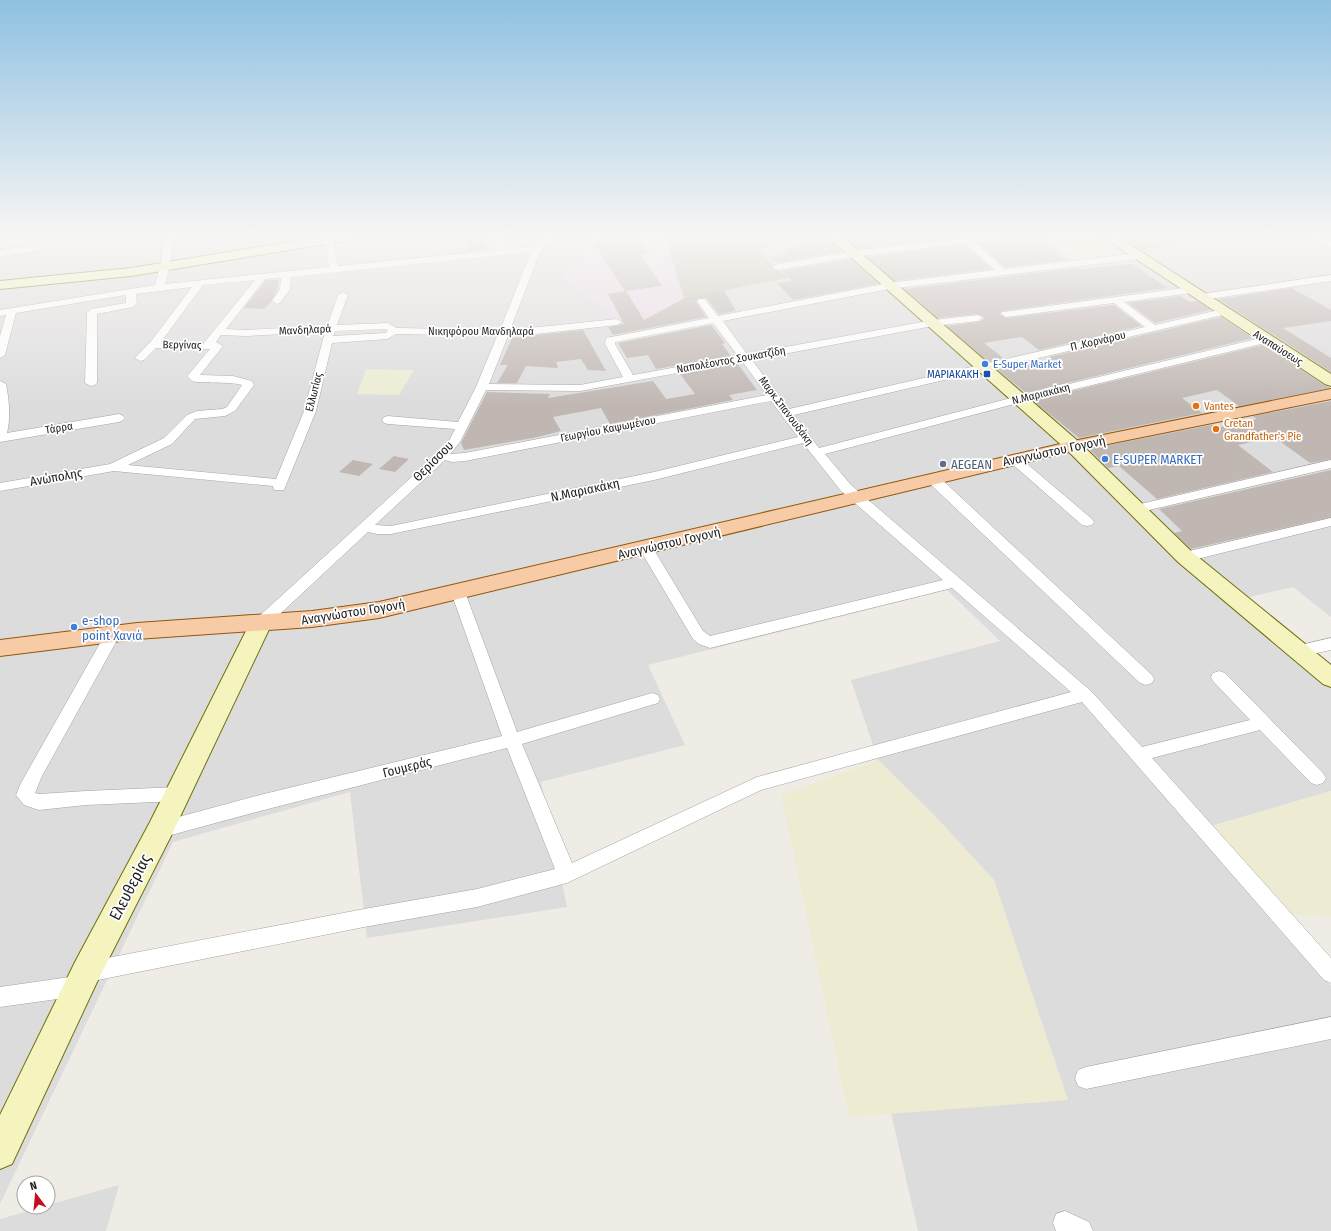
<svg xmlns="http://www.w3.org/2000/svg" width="1331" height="1231" viewBox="0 0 1331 1231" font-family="'Fira Sans Condensed',sans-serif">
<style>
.residential{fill:#dddcdd}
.industrial{fill:#e8d9e7}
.construction{fill:#c4c2b2}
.farmland{fill:#edecd3}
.cemetery{fill:#a9c7ab}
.building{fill:#c0b7b3}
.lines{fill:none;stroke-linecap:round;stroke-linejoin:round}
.street-casing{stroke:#a3a3a3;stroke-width:1}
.secondary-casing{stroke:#70710c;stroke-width:2}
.primary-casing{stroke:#91570a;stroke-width:2}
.street{fill:#fff;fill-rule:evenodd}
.secondary{fill:#f5f3be;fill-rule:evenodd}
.primary{fill:#f6cba5;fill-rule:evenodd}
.shop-dot{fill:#3f7fe0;stroke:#fff;stroke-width:1.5}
.transit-dot{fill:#1a4fb4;stroke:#fff;stroke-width:1.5}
.food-dot{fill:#e8710a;stroke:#fff;stroke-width:1.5}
.service-dot{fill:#5c6f8a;stroke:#fff;stroke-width:1.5}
.labels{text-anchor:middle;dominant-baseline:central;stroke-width:3.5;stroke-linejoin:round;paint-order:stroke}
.far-street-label{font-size:11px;fill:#1f1f1f;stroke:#fff}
.far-shop-label{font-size:11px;fill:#366cbe;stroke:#fff;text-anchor:start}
.far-transit-label{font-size:11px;fill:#164399;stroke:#fff;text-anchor:end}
.far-food-label{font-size:11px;fill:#c56008;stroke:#fff;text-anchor:start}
.street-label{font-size:13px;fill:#1f1f1f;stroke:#fff}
.shop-label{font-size:13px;fill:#366cbe;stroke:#fff;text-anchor:start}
.service-label{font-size:13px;fill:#4e5e75;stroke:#fff;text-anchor:start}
.near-street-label{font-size:16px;fill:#1f1f1f;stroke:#fff}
</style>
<rect width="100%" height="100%" fill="#efece6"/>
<g class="residential">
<path d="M0 235H1331V617L1293 587 1227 602 1331 685V791L1197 830 1331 986V1231H918L891 1113 1068 1099 936 817 878 760 851 680 1000 641 947 590 648 665 685 745 541 782 567 907 367 938 350 792 173 842 0 1204Z"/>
<path d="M119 1185 106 1231H0V1219L42 1207H48V1205Z"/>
</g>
<path class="industrial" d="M597 235H664L684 298 630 327 598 303 588 300 564 279V274L589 241Z"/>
<path class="construction" d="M665 235H753L767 248 758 250 788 278 684 298Z"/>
<g class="farmland">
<path d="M1043 235H1093L1122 255 1077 261Z"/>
<path d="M366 369 414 370 399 395 357 394Z"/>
<path d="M878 760 936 817 994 880 1068 1100 849 1117 781 795Z"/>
<path d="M1331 791V916L1269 914 1197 831Z"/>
</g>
<path class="cemetery" d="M1110 235H1244L1247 237 1134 250Z"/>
<g class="building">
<path d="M481 235 485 250 469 251 464 236Z"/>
<path d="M605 235H637L649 254 641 255 662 286 625 291 593 242 608 241Z"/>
<path d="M842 235H958V237L858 249Z"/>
<path d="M1014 235H1035L1067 260 1005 267 978 243 1009 239Z"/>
<path d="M831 241 842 251 776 263 770 257 788 254 782 249Z"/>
<path d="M965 245 992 269 895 281 867 257Z"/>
<path d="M851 259 878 284 793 300 777 283 792 281 782 271Z"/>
<path d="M1132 264 1168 288 1002 311 1000 314 1006 318 1114 305 1142 326 1039 350 1022 337 989 342 984 343 1003 358 988 362 947 326 978 322 984 319V317L978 314 938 318 904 289 1078 268 1080 269Z"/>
<path d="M266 280H279L277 291 271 302 264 309 244 308Z"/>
<path d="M1292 288 1331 310V321L1283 328 1331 358V372L1218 299Z"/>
<path d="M724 290 736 311 719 314 706 298H699L696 302 706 317 613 335 608 327 624 324 608 294 626 291 644 320 685 298Z"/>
<path d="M1180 296 1190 302 1197 301 1211 310 1155 323 1128 303Z"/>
<path d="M1221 317 1253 338 1026 393 997 369 1012 366 1014 368 1052 359 1049 357Z"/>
<path d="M711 325 725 343 722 344 731 356 656 369 648 355 627 358 618 343Z"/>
<path d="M583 330 606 371 588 370 581 359 556 362 558 368 526 366 517 383H497L508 365H500L512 338Z"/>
<path d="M1263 345 1324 385 1331 388 1239 406 1217 390 1182 398 1202 413 1079 438 1036 403 1038 402 1035 400Z"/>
<path d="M737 363 757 390 729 395 733 400 610 424 601 408 553 417 561 431 538 437 464 450 461 443 487 392 550 394 548 398 653 381 666 399 695 394 680 374Z"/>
<path d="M1331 401V459L1310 463 1274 437 1238 445 1273 472 1157 499 1119 466 1108 468 1089 449 1216 424 1221 427 1257 419 1253 416Z"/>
<path d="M394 456 409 459 395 472 379 469Z"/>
<path d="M353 460 373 464 359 476 339 472Z"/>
<path d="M1331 470V517L1191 549 1174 533 1182 531 1159 509Z"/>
</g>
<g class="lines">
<g class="street-casing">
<g id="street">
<path d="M166 235H174L170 266 165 284 329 267 324 235H332L338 266 498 250 492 235H500L507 249 534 247 548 235H557L541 250 510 330 617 319 622 322 617 325 518 336H508L489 384 580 385 623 377 605 344 606 338 709 318 697 301 699 299H705L718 316 889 283 995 270 965 243 854 257 778 270 775 269 773 267 775 265 778 264 854 251 960 238 959 235H967L969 237 986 235H1013L1009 238 975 242 1004 269 1138 253 1143 256 1138 259 889 289 723 321 747 354 933 320 978 315 983 318 978 321 933 326 752 360 789 409 1145 327 1114 303 1006 317 1001 314 1002 312 1191 287 1194 288 1196 290 1191 293 1124 302 1155 325 1223 309 1227 310 1228 312 1227 314 794 415 819 448 1015 397 1265 337 1269 338 1270 340 1269 342 1022 402 825 454 851 485 1091 691 1142 747 1250 720 1213 681 1211 677 1213 673 1219 671 1225 673 1323 773 1326 778 1323 783 1317 785 1311 783 1260 730 1152 758 1331 958V983L1324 980 1082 702 761 790 567 883 477 907 364 927 88 982 90 986 86 993 79 996 0 1007V987L77 976 76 972 79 965 86 962 364 909 477 889 555 869 507 748 260 811 160 838 153 836 151 830 153 824 160 822 260 795 502 736 451 592 453 589 458 587 463 589 465 592 517 732 652 693 658 695 660 699 658 703 522 744 572 863 757 777 1071 692 952 588 710 648 699 644 693 639 639 548 641 545 646 544 651 545 703 631 710 636 943 580 841 491 803 443 654 480 391 534H377L368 532 266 627 261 628 256 627 253 623 256 619 438 453 449 441 455 429 388 424 384 423 382 420 384 417 388 416 458 422 476 387 497 336 396 334 387 339 332 343 316 411 284 490H274L273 486 114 471 0 491V483L110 464 164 438 187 415 197 411 222 409 227 407 242 385C229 381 200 384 192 381 190 379 189 378 187 376L189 374 210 349 156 348 144 360 140 361 135 358 152 340 192 287 136 294 137 303 133 307 97 314V383L95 385 91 386 85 383 87 313 91 309 126 303V295L16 313 5 355 0 358V336L6 315 0 316V310L155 285 160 266ZM531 252 500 330 397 328 388 323 337 325 348 295 343 292 338 295 327 326 246 330 226 329 265 279 281 278 280 289 272 301 277 304 280 303 290 289 291 277ZM255 280 203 344 161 342 203 285ZM713 323 738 356 633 375 615 344V342ZM386 329 388 331 385 333 333 336 335 331ZM325 332 304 411 276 479 128 465 172 444 195 419 225 416 235 411 254 385 252 381 233 376 200 375 223 346 216 342 221 335 246 336ZM742 361 767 395 465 453 450 454 460 442 486 390 580 391ZM771 401 798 437 654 472 391 526 375 525 445 460 452 462 465 461Z"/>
<path d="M1305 235H1316L1331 242V248Z"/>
<path d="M35 246 40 249 38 251 0 256V250Z"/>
<path d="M1331 275V281L1202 300 1197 297 1202 294Z"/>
<path d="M0 381 6 384C9 400 11 417 7 433L119 414 123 416 125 418 123 420 119 422 0 442Z"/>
<path d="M1015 456 1019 457 1092 519 1094 522 1092 525 1087 526 1082 525 1011 463 1009 460 1011 457Z"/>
<path d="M1331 460V468L1136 513 1131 512 1129 509 1131 506 1136 505Z"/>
<path d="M933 475 938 476 1152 675 1154 679 1152 683 1146 685 1140 683 928 482 927 479 928 476Z"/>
<path d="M1331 518V526L1185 562 1180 560 1178 557 1180 554 1185 552Z"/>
<path d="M113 628 118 629 121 633 42 776 35 793 39 794 86 791 178 787 184 789 187 794 184 799 178 801 86 805 39 810 24 805 16 795 21 783 108 629Z"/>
<path d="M1331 638V650L1298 657 1292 655 1290 651 1292 647Z"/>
<path d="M1331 1017V1039L1086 1089 1078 1086 1075 1078 1078 1070 1086 1067Z"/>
<path d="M1065 1211 1089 1222 1093 1231H1056L1053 1223 1056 1214Z"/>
</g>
</g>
<g class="secondary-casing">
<g id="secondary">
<path d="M332 235H362L361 238 356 239 131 276 0 289V281L131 268Z"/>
<path d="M826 235H840L1079 442 1192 552 1331 665V687L1323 684 1178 562 1067 450Z"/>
<path d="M1100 235H1115L1331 374V386L1325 384Z"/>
<path d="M261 615 269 618 272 623 170 838 97 982 12 1164 0 1169V1115L75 962 150 822 250 623 253 618Z"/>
</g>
</g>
<g class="primary-casing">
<path id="primary" d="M1331 389V399L1073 451 379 618 312 627 137 639 0 656V640L137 623 312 611 379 602 1073 441Z"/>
</g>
<use href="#street" class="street"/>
<use href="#secondary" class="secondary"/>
<use href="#primary" class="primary"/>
</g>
<linearGradient id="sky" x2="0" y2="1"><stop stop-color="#8fc1e2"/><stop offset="0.58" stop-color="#f8f6f4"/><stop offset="1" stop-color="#f8f6f4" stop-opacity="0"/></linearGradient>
<rect width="1331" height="407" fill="url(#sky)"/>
<g class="shop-dot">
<circle cx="985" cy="364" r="4"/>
<circle cx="1105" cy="459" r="4"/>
<circle cx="74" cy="627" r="4"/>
</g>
<rect class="transit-dot" x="983" y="370" width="8" height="8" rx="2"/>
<g class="food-dot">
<circle cx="1196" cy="406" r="4"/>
<circle cx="1216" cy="429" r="4"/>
</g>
<circle class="service-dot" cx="943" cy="464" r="4"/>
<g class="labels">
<g class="far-street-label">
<text transform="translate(305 330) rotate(-3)">Μανδηλαρά</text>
<text x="481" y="331">Νικηφόρου Μανδηλαρά</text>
<text transform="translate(1098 341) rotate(-13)">Π .Κορνάρου</text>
<text transform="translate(182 345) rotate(1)">Βεργίνας</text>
<text transform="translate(1278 348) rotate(32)">Αναπαύσεως</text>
<text transform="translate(731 360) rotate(-10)">Ναπολέοντος Σουκατζίδη</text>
<text transform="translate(314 392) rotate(-76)">Ελλωτίας</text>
<text transform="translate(1041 394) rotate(-14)">Ν.Μαριακάκη</text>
<text transform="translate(786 411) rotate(53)">Μαρκ.Σπανουδάκη</text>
<text transform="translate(59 428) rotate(-9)">Τάρρα</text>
<text transform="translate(608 429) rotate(-11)">Γεωργίου Καψωμένου</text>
</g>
<g class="far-shop-label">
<text x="993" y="364">E-Super Market</text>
</g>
<g class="far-transit-label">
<text x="979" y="374">ΜΑΡΙΑΚΑΚΗ</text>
</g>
<g class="far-food-label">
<text x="1204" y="406">Vantes</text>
<text x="1224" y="423">Cretan<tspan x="1224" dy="13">Grandfather's Pie</tspan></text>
</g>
<g class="street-label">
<text transform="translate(1054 451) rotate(-12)">Αναγνώστου Γογονή</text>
<text transform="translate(433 461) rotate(-45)">Θερίσσου</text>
<text transform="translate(56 477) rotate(-10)">Ανώπολης</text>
<text transform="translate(585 490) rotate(-12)">Ν.Μαριακάκη</text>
<text transform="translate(669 543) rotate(-13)">Αναγνώστου Γογονή</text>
<text transform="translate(353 612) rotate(-9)">Αναγνώστου Γογονή</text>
<text transform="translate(407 767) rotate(-14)">Γουμεράς</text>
</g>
<g class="shop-label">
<text x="1113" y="459">E-SUPER MARKET</text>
<text x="82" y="620">e-shop<tspan x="82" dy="15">point Χανιά</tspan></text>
</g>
<g class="service-label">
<text x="951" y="464">AEGEAN</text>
</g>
<g class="near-street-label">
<text transform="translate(130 887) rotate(-63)">Ελευθερίας</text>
</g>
</g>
<g transform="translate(36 1195) rotate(344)"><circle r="19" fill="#ffffff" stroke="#a5a5a5"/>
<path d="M0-3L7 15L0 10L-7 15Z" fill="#c10e20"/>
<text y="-6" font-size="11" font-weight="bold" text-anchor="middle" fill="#1f1f1f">N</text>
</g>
</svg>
